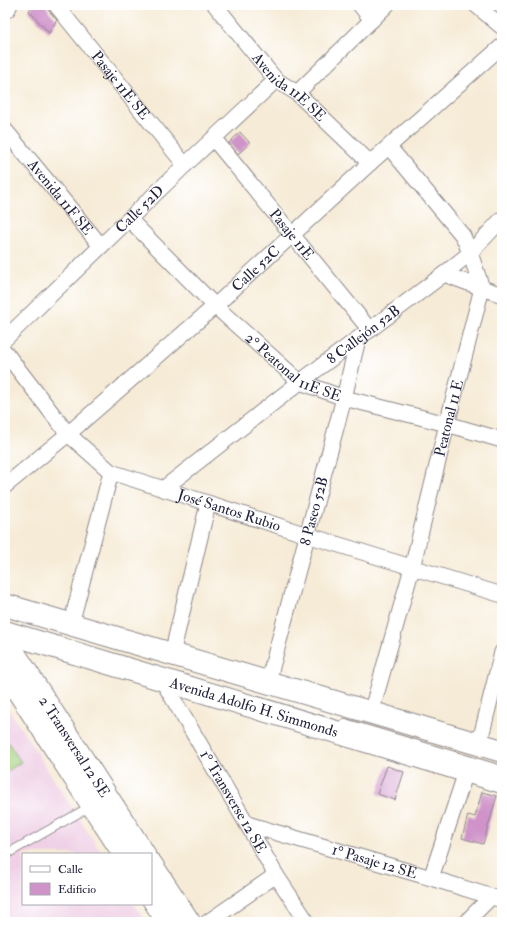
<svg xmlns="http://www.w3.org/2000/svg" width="507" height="927" viewBox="0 0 507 927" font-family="'IM FELL Double Pica',serif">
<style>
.built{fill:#efd0e6}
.green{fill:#a6d380;stroke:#647a5e}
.building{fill:#cf92c9}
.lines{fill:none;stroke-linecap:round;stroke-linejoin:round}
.lane-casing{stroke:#8c8688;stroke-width:10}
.street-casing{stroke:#8c8688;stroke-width:17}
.secondary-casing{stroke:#8c8688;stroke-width:24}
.lane{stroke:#fff;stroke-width:8}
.street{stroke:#fff;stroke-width:15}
.secondary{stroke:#fff;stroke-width:22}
.labels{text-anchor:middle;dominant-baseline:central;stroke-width:3.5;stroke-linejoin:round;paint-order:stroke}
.street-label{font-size:15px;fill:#22223b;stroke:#fff}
</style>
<rect width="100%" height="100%" fill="#fff"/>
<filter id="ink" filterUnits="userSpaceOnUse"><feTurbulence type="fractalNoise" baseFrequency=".025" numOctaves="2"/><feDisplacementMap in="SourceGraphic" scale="8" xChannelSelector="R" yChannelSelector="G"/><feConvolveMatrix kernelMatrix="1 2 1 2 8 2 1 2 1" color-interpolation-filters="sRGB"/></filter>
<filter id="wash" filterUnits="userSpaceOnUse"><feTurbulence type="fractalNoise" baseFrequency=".012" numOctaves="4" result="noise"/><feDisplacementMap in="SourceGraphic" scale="16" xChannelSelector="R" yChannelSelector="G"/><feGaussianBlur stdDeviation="0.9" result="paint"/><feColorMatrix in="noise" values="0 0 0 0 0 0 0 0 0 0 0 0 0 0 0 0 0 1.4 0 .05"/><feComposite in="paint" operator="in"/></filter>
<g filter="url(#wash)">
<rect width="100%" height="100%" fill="#f6ebd6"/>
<path class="built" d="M7 707 102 854H23V904H134L146 922H5V709Z"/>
<path class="green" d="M5 738 21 762 5 773Z"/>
<g id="blocks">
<g class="building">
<path d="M33 5H46L49 11 57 20 49 33 29 11Z"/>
<path d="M240 132 250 143 238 154 229 143Z"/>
<path d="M387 766 404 772 395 800 377 794Z"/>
<path d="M482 792 497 796 483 844 462 838 468 815 475 817Z"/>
</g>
</g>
</g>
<g filter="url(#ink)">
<use href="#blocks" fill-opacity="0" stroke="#8c8688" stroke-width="1"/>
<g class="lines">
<g class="lane-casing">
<g id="lane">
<path d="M345 723 502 770"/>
<path d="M5 855 91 806"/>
</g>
</g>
<g class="street-casing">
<g id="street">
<path id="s1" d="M56 5 185 165"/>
<path id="s2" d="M215 5 276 80 297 93 370 163"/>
<path d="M360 5 372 20"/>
<path d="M476 5 502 27"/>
<path d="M297 93 387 5"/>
<path id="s3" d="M5 130 101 246"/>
<path id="s4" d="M214 139 370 330"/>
<path id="s5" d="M129 219 215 306 300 382 344 398 447 424 502 440"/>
<path d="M444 274 482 288 502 295"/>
<path id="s6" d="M5 339 185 165 276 80"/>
<path id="s7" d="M5 352 68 434 111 472 307 535 502 595"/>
<path id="s8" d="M5 486 68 434 215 306 370 163 502 46"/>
<path id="s9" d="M163 489 300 382 444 274 470 253 502 219"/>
<path d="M71 624 111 472"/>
<path d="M172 654 208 504"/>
<path id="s10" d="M162 680 247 824 276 875 307 922"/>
<path id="s11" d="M268 682 344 398 358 339"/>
<path id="s12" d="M371 713 412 568 447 424 482 288 470 253 463 236 389 147"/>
<path d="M479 745 502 652"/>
<path id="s13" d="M247 824 431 878 502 900"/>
<path d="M431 878 466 772"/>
<path d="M208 922 276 875"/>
<path d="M466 922 491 897"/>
</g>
</g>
<g class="secondary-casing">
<g id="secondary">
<path d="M5 7 6 5"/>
<path d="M5 605 502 751"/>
<path id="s14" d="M5 632 502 782"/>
<path id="s15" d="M5 639 144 854"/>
<path d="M5 671 124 854"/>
<path d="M151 864 189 922"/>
<path d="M151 896 168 922"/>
</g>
</g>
<use href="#lane" class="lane"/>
<use href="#street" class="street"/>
<use href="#secondary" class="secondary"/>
</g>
</g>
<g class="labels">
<g class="street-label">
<text stroke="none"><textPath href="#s1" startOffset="103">Pasaje 11E SE</textPath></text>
<text stroke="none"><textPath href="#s2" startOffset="111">Avenida 11E SE</textPath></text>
<text stroke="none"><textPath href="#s3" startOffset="87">Avenida 11F SE</textPath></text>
<text stroke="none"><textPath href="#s6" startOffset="187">Calle 52D</textPath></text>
<text stroke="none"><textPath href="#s4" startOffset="123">Pasaje 11E</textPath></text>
<text stroke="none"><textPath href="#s8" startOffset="332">Calle 52C</textPath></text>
<text stroke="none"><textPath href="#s9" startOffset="253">8 Callejón 52B</textPath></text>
<text stroke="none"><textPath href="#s5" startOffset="223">2° Peatonal 11E SE</textPath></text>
<text stroke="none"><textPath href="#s12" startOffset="305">Peatonal 11 E</textPath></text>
<text stroke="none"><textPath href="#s7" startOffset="285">José Santos Rubio</textPath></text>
<text stroke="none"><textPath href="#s11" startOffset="177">8 Paseo 52B</textPath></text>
<text stroke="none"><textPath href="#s14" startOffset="260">Avenida Adolfo H. Simmonds</textPath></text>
<text stroke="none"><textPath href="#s15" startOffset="128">2 Transversal 12 SE</textPath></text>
<text stroke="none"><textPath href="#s10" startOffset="141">1° Transverse 12 SE</textPath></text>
<text stroke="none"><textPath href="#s13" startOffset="133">1° Pasaje 12 SE</textPath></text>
</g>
</g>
<rect width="507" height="927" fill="none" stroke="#fff" stroke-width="20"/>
<rect x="22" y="853" width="130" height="52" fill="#ffffff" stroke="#a7a7b1"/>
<rect x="30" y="866" width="20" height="6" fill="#ffffff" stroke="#a7a7b1"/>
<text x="58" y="873" font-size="12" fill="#22223b">Calle</text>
<rect x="30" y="883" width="20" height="12" fill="#cf92c9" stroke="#a7a7b1"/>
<text x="58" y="893" font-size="12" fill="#22223b">Edificio</text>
</svg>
